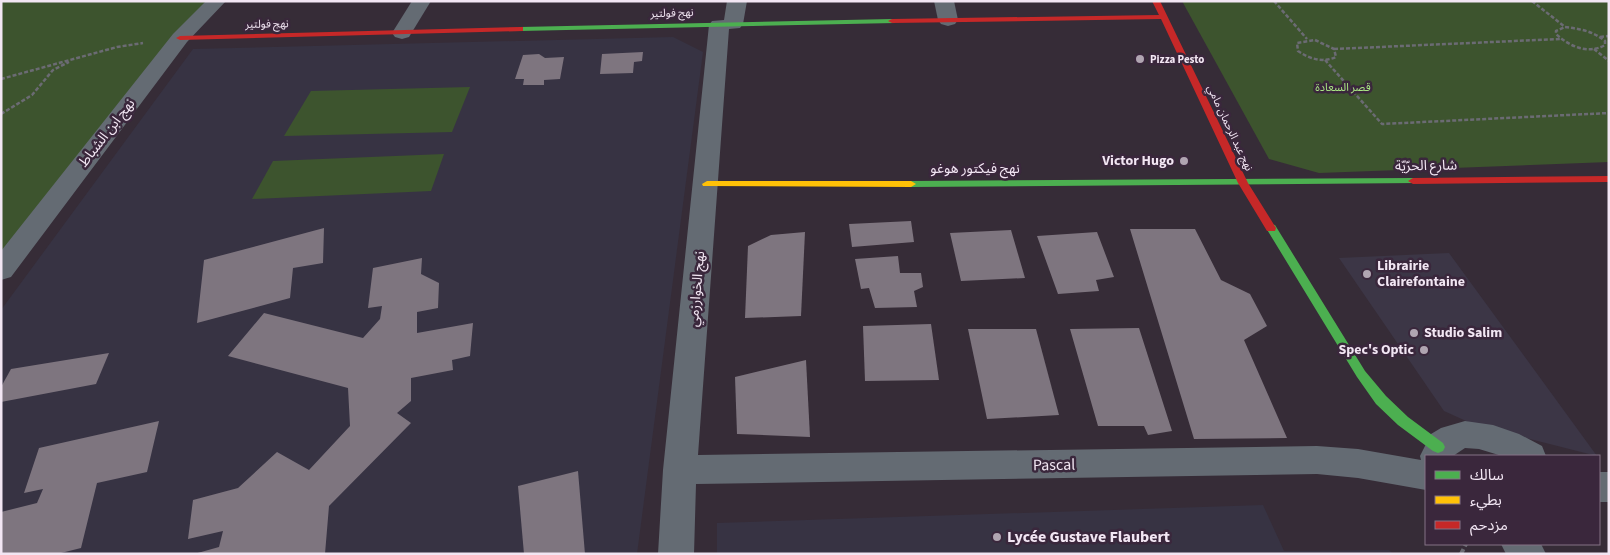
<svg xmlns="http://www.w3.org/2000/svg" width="1610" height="555" viewBox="0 0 1610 555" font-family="'Source Sans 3','Noto Sans Arabic',sans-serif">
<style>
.commercial{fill:#3c3646}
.education{fill:#373343}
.green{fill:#3d542e}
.building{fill:#7e757f}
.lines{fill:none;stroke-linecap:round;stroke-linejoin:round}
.path-far1{stroke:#6b6b73;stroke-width:2.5;stroke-dasharray:4 2;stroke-linecap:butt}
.path{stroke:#6b6b73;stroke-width:4;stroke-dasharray:5.5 3;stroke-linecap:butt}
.street{fill:#646b73;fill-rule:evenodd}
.fast{fill:#4caf50;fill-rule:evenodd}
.slow{fill:#ffc107;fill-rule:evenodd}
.jam{fill:#c62828;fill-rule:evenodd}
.poi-dot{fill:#b0a5b1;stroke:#3a273c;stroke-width:2}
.labels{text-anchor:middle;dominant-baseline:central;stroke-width:5;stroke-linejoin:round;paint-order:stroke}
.far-street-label{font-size:11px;fill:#f2e6f3;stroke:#3a273c}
.far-poi-label{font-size:11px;font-weight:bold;fill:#f2e6f3;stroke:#3a273c;text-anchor:start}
.far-park-label{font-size:11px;fill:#aae784;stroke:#3a273c}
.street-label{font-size:14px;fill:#f2e6f3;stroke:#3a273c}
.poi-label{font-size:14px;font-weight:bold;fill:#f2e6f3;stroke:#3a273c;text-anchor:end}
.near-street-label{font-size:16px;fill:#f2e6f3;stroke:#3a273c}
.near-poi-label{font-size:16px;font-weight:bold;fill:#f2e6f3;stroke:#3a273c;text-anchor:start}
</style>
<rect width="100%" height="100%" fill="#362c37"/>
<path class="commercial" d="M1449 253 1597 456 1475 425 1444 411 1339 258Z"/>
<g class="education">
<path d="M673 37 703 52 637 554H1V310L193 49Z"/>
<path d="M1263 505 1284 551 1389 550 1393 554H717V523Z"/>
</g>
<g class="green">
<path d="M1 1H206L1 252Z"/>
<path d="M1182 1H1609V162L1319 173 1269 159Z"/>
<path d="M470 87 452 132 284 136 311 91Z"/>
<path d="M444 154 431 191 252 199 273 161Z"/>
</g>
<g class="building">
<path d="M643 52 642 61 634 62 633 73 600 74 602 54Z"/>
<path d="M539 54 545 58 564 57 560 79 544 80V85H523L524 79H515L523 55Z"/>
<path d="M911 221 914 242 852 247 849 224Z"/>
<path d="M324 228 323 263 293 268 290 298 197 323 204 260Z"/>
<path d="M1130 229H1195L1221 280 1250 294 1267 326 1244 340 1287 438 1194 439Z"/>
<path d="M1011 230 1025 278 961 281 950 233Z"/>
<path d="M805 232 801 316 745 318 748 246 771 235Z"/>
<path d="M1097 232 1114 277 1096 280 1099 291 1058 294 1037 236Z"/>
<path d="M898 256 900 273H921L923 287 914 291 917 307 875 308 869 288 861 289 855 259Z"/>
<path d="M422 258 421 274 439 283 438 308 417 312V333L473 323 470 356 452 360 453 370 411 378V401L397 413 411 423 329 506 325 554H194L219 547 223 531 188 539 193 500 238 488 277 452 309 470 350 426 348 388 228 356 264 313 363 338 380 319 382 306 368 308 373 268Z"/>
<path d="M931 324 939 380 865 381 863 326Z"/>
<path d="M1139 328 1172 431 1148 435 1144 426H1098L1070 329Z"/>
<path d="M968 329H1036L1059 415 987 419Z"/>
<path d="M109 353 96 384 1 402V387L11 369Z"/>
<path d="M806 360 810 437 737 434 735 377Z"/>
<path d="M159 421 147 472 97 483 81 548 57 554H1V512L37 503 43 489 24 493 39 448Z"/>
<path d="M578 471 585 554H524L518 486Z"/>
</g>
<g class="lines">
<g class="path-far1">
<path d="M1274 1 1307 39"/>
<path d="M1532 1 1565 27"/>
<path d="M1565 27C1580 29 1593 31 1605 41V45C1588 55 1569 46 1556 34V31Z"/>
<path d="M1600 37 1609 36"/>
<path d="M1315 40 1334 49 1336 57C1322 63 1310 59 1298 51L1297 43Z"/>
<path d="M1334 49 1560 39"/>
<path d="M1594 49 1609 61"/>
<path d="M1325 60 1382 124 1609 113"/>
<path d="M1 79 117 47 143 43"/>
<path d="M1 114 32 95 53 70 69 62"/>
</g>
<path class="path" d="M1461 554 1466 544"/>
<g class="street">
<path d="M206 1H226L187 42 11 277 1 280V251L173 34Z"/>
<path d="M412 1H431L409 37 402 39 395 37 392 33Z"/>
<path d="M727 1H747L743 24 740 28 729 29 698 455 1317 446 1358 449 1421 460 1420 456 1431 434 1441 428 1465 421 1493 425 1519 434 1542 446 1546 456H1502L1479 449 1465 448 1453 456H1426V490L1358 478 1317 474 696 484 694 554H658L663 470 709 25 712 21 724 20Z"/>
<path d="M934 1H954L958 20 955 24 948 26 941 24 938 20Z"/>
<rect x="1599" y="472" width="10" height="30"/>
<path d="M1501 544H1541L1546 554H1506Z"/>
</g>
<g class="fast">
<path d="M892 19H895V23L520 31 516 29 520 27Z"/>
<path d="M1413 178 1417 179 1418 181 1417 183 911 187 906 184 911 181Z"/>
<path d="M1271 224 1275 225 1365 371 1386 396 1408 417 1443 443 1445 447 1443 451 1438 453 1433 451 1398 425 1376 404 1357 377 1266 228Z"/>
</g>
<path class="slow" d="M707 181H911L916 184 911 187 703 186 702 184Z"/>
<g class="jam">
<path d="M1152 1H1160L1248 183 1276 228 1275 231H1267L1238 183 1161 19 892 23 888 21 892 19 1159 15Z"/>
<path d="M520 27H523V31L180 40 176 38 180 36Z"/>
<path d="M1609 176V182L1413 184 1408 181 1413 178Z"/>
</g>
</g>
<g class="poi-dot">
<circle cx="1140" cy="59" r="5"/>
<circle cx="1184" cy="161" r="5"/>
<circle cx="1367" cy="274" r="5"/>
<circle cx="1414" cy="333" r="5"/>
<circle cx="1424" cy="350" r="5"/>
<circle cx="997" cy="537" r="5"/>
</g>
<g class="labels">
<g class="far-street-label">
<text transform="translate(672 13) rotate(-2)">نهج فولتير</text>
<text transform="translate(267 24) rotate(-1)">نهج فولتير</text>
<text transform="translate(1230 128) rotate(65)">نهج عبد الرحمان مامي</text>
</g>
<g class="far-poi-label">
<text x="1150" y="59">Pizza Pesto</text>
</g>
<g class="far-park-label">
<text x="1343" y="87">قصر السعادة</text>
</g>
<g class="street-label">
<text transform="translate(107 133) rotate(-52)">نهج ابن الشباط</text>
<text transform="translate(1426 166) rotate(-1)">شارع الحرّيّة</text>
<text x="975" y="169">نهج فيكتور هوغو</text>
<text transform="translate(697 289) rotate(-85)">نهج الخوارزمي</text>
</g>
<g class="poi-label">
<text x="1174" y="161">Victor Hugo</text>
<text x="1377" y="266" text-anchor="start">Librairie<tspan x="1377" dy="16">Clairefontaine</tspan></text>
<text x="1424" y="333" text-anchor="start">Studio Salim</text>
<text x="1414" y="350">Spec's Optic</text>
</g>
<g class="near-street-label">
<text transform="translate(1054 465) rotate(-1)">Pascal</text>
</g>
<g class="near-poi-label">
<text x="1007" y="537">Lycée Gustave Flaubert</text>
</g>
</g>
<rect width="1610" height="555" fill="none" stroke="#f2e6f3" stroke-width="5"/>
<rect x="1425" y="455" width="175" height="90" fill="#3a273c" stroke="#847385"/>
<rect x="1435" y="471" width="25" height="8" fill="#4caf50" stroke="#847385"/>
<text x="1470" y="480" font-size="15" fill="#f2e6f3">سالك</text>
<rect x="1435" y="496" width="25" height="8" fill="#ffc107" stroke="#847385"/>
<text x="1470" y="505" font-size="15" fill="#f2e6f3">بطيء</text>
<rect x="1435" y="521" width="25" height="8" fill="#c62828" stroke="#847385"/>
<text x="1470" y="530" font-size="15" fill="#f2e6f3">مزدحم</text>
</svg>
